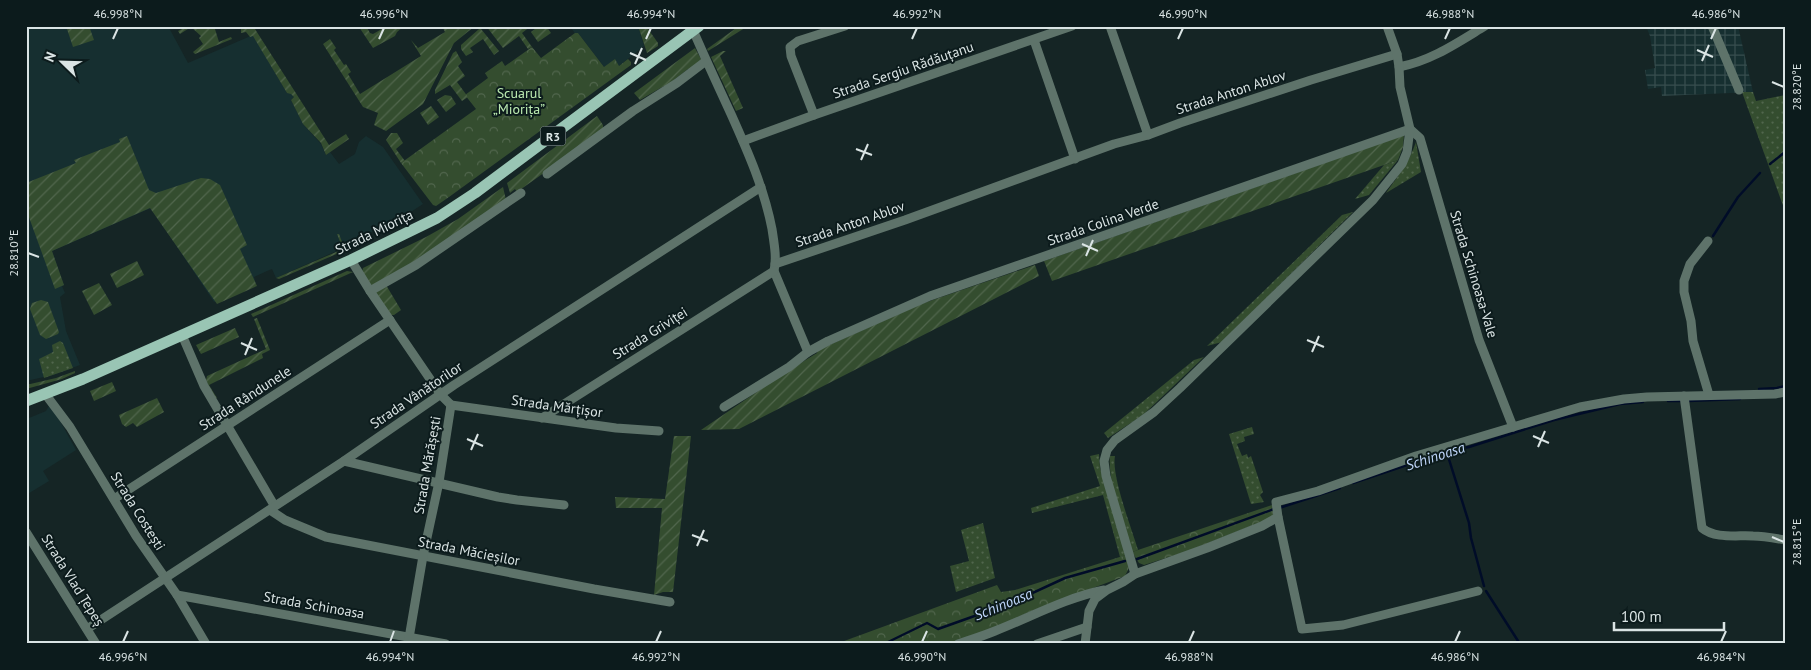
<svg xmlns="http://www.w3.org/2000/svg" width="1811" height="670" viewBox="0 0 1811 670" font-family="'PT Sans',sans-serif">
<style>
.built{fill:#162f30}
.industrial{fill:url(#industrial-grid)}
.grass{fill:url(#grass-dots)}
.forest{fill:url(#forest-crowns)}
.garden{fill:url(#garden-furrows)}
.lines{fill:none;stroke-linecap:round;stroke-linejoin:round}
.stream{stroke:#000c28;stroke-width:2.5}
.minor{stroke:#5e736a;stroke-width:9}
.major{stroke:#99c5b4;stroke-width:11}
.ticks{fill:none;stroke:#dae4e4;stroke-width:2}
.labels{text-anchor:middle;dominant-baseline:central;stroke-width:4;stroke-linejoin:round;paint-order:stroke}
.shield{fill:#0c1b1c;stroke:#9ca8a8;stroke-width:1}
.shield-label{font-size:12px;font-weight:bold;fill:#dae4e4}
.street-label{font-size:14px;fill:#dae4e4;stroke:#0c1b1c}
.park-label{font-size:14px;fill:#bbeab0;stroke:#0c1b1c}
.water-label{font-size:15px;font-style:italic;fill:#c0d7fb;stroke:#0c1b1c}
.neatline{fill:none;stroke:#dae4e4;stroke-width:2}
.ticks-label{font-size:12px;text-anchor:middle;fill:#dae4e4}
</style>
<defs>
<pattern id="industrial-grid" width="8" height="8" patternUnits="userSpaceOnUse" patternTransform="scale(1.25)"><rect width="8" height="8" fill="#162f30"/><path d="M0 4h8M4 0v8" fill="none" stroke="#374d4e"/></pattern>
<pattern id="grass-dots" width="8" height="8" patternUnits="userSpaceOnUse" patternTransform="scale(1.25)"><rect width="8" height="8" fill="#344d2f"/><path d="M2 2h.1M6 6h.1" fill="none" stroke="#51664d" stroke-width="1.8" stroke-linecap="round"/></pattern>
<pattern id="forest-crowns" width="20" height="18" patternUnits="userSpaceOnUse" patternTransform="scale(1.25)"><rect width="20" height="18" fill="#344d2f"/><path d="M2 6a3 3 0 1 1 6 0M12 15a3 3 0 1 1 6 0" fill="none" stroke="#51664d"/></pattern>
<pattern id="garden-furrows" width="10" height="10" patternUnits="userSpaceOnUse" patternTransform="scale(1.25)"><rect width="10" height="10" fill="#344d2f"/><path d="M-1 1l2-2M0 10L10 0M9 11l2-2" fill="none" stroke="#51664d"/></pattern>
</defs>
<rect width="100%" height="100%" fill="#152525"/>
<g class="built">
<path d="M26 26H168L188 63 253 35 287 93H291L294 97 291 100 303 124 321 144 326 155 330 152 339 164 355 154 359 142 366 136 383 147 423 204 386 228 381 227 343 248 276 278 272 269 267 271 254 277 256 284 214 302 151 208 52 251 64 285 62 286 65 293 60 297 66 331 80 365 53 375 26 381Z"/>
<path d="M570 26H638L644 46 619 66 604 67 578 33 576 35Z"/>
<path d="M49 406 54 410 76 450 43 471 49 481 26 495V422L29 418 46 411Z"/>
</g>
<path class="industrial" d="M1646 26H1710L1712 30 1722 26H1738L1753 92 1662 96 1661 87 1648 89 1645 70 1655 68 1650 36Z"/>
<g class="grass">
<path d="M1742 92H1753L1756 101 1785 95V211Z"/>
<path d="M1416 142 1421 172 1386 193C1398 176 1409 162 1416 142Z"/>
<path d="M1398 160 1369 195 1355 199 1384 165Z"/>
<path d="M1353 212 1222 342 1207 346 1342 215Z"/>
<path d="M60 341 63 343 73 368 44 378 39 359 53 352 52 345Z"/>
<path d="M1204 357 1143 415 1108 438 1104 433 1194 360Z"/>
<path d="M1252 427 1254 434 1244 437 1245 441 1237 444 1242 456 1247 454 1248 458 1251 456 1263 492 1260 495 1264 502 1251 504 1229 434Z"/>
<path d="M1099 454 1100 468 1126 555 1120 557 1103 495 1032 513 1031 508 1100 486 1090 456Z"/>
<path d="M1110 456H1115C1111 476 1132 529 1138 550L1132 552C1125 527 1107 480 1110 456Z"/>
<path d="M983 523 995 578 956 592 950 566 969 561 961 530Z"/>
</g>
<g class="forest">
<path d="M575 33H578L604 67 615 59 619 66 628 59 631 62V65L449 197 436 206 433 205 401 163 476 109 465 95 488 78 485 73 502 61 505 66 532 47 541 58Z"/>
<path d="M1272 505 1275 513 1271 518 1188 551 1144 565 1139 563 1132 552Z"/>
<path d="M1126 555 1129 568 1125 576 1029 612 995 628 946 644H908V642L904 644H836L997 585 1001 592 1015 590Z"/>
</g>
<g class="garden">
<path d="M66 26H89L94 40 73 47Z"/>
<path d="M188 26H214L219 42 231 37 232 39 195 54 193 52 203 44 199 38 201 36 191 27 180 34 178 31Z"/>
<path d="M241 26H253L329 145 346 134 349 139 326 155 321 143 303 124 291 100 294 97 291 94 287 93 253 36 250 37 246 32 241 33Z"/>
<path d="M366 26 370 33 373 34 387 26H404L397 32 395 36 373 48 359 27Z"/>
<path d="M442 26H475L454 43 423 104 386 131 374 125 378 113 363 107 323 44 330 39 336 48 334 50 344 65 346 64 351 72 348 74 360 94 421 56 411 40 418 48 445 32Z"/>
<path d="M486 26H531L522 33 532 47 528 49 519 36 503 48Z"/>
<path d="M539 26H546L551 33 538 42 531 32Z"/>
<path d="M638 26H646L658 43V46L647 53Z"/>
<path d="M739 26H748L708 51 707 49Z"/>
<path d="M479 29H481L499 51 494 55 483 39 470 48 473 52 466 56 461 49V45Z"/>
<path d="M695 48 702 61 692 69H688L665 87 664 86 640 100 634 93Z"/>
<path d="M456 51 462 62 458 66 465 76 457 82 468 97 462 101 450 85 435 94V90L453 53Z"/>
<path d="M723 51H726L720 56 743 108 736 111 711 57Z"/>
<path d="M445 95 451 96 456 104 446 112 437 100Z"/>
<path d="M431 106 439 117 428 125 420 113Z"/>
<path d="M597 116 603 125V131L517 192 515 189 510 193 507 183Z"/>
<path d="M391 133H397L403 143 396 149 405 161 401 163 386 140Z"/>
<path d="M1404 135 1403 147 1398 160 1384 165 1052 281 1044 261Z"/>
<path d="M127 136 149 190 156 193 201 178 210 179 220 185 247 245 240 249 257 286 217 304 150 208 52 251 64 285 55 289 26 209V192L28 191 26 183 76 163 74 160 120 142 119 139Z"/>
<path d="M503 187 506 200 442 245 372 288 362 272 363 268 426 237 458 219Z"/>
<path d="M337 234H339L344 247 341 252 279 279 276 278 343 249Z"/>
<path d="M137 261 144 275 117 288 110 274Z"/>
<path d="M1035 265 1039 276 739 429 701 430 783 374 817 353 818 350 921 304Z"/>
<path d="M347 271 353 272 253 317 251 314Z"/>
<path d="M99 283 112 305 94 315 82 291Z"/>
<path d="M386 285 401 310 394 315H390L375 293Z"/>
<path d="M41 300 48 302 59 332 58 334 46 339 40 335 30 309 32 303Z"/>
<path d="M257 318 270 350 262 354 263 358 209 385 217 398H214L206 380 207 376 266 349 254 319Z"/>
<path d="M235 328 239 337 201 354 196 345Z"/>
<path d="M75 371V373L62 379 26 389V385L56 378Z"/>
<path d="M112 382 116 391 94 401 90 391Z"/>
<path d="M157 398 164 412 137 427 133 423 126 427 122 424 119 415Z"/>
<path d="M674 436H691L673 592H663L654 595 662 508H616L615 497 665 499Z"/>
</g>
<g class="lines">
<g class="stream">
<path d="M1770 164 1785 152"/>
<path d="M1713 236 1738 197 1760 173"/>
<path d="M1759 389 1777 388 1785 386"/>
<path d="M1668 401H1682"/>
<path d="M1688 401 1740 399"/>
<path d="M1447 453 1469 523 1471 538 1484 586"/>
<path d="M1353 483 1419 461 1441 456 1452 450 1469 447 1554 420 1620 404 1643 402"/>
<path d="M1279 508 1340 488"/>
<path d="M1137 559 1274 509"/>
<path d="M1486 591 1520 644"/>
<path d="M884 644 927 623 938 629 1011 603 1065 578 1125 561"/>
</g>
<g class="minor">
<path d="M1110 26 1148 135"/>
<path d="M1712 26 1739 90"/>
<path d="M693 30C705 58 718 86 731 114 748 152 764 188 772 229 774 243 777 257 774 271L808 352"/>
<path d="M1034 40 1075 159"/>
<path d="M1399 67C1431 61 1457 43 1485 26"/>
<path d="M814 115 791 56 790 47 798 41 845 26"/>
<path d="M1410 129 1420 138 1479 340 1513 427"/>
<path d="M743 141 814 115 1072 26"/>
<path d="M547 174 633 111 677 83 706 61"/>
<path d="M1708 241 1690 264 1684 281V292L1691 321 1693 341 1709 395"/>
<path d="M351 260 370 291 441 395 451 405"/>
<path d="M775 264 905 220 1114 144 1148 135 1180 123 1311 80 1397 54"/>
<path d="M370 291 416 265 521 193"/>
<path d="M182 335 204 386 274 505"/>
<path d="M46 395 70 427 136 536 177 595 206 644"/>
<path d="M1684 396 1702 528C1715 539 1737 535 1753 536 1763 536 1774 538 1785 540"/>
<path d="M451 405 616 428 659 431"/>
<path d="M724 407 789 367 808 352 828 341 930 296 1410 129"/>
<path d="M542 418 774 271"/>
<path d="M344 461 498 497 517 500 564 505"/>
<path d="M114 499 390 320"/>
<path d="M270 510 285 520 326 537 594 589 670 602"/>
<path d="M1278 517 1302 629 1343 625 1478 591"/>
<path d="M26 532 96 644"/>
<path d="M1135 574 1106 476 1104 461 1107 450 1115 440 1154 412 1180 388 1373 200 1402 164 1407 152 1410 129 1400 87 1399 67 1397 54 1387 26"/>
<path d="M177 595 446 644"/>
<path d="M87 629 344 461 454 385 761 187"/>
<path d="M408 644 423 556 439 482 451 405"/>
<path d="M958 644C970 640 983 636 995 631 1031 617 1065 598 1104 590"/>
<path d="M1037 644 1087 627"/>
<path d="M1085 644 1089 611 1095 599 1107 590 1123 582 1135 574 1207 548 1262 526 1278 517 1276 502 1318 491 1416 456 1580 407 1624 399 1647 397 1775 394 1785 392"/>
</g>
<path class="major" d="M26 401 83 379 351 260 437 218 475 193 699 26"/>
</g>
<path class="ticks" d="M113 39 118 28M379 39 384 28M646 39 651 28M912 39 917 28M1178 39 1183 28M1445 39 1450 28M1711 39 1716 28M1697 50 1713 57M630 53 646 60M1702 61 1709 45M635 64 642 48M1772 82 1784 87M856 149 872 155M861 160 868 144M1082 244 1098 251M28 253 39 257M1086 256 1093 240M1307 340 1324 347M241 343 257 350M1312 352 1319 336M245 355 252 338M1533 436 1549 443M467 439 483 446M1538 447 1545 431M471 450 478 434M692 535 708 541M1772 537 1784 542M697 546 704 530M123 642 128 631M390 642 394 631M656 642 661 631M922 642 927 631M1189 642 1194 631M1455 642 1460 631M1721 642 1726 631"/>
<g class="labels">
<rect class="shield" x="540.5" y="126.5" width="25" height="19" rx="4"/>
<g class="shield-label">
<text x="553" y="136">R3</text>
</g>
<g class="street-label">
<text transform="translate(903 70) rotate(-19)">Strada Sergiu Rădăuțanu</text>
<text transform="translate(1231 92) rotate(-18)">Strada Anton Ablov</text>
<text transform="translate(1103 222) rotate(-19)">Strada Colina Verde</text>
<text transform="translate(850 224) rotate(-19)">Strada Anton Ablov</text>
<text transform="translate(374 232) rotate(-26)">Strada Miorița</text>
<text transform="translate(1474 274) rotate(73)">Strada Schinoasa-Vale</text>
<text transform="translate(650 333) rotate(-32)">Strada Griviței</text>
<text transform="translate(416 395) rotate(-34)">Strada Vânătorilor</text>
<text transform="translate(245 398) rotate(-33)">Strada Rândunele</text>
<text transform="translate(557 406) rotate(8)">Strada Mărțișor</text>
<text transform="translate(427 465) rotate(-80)">Strada Mărășești</text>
<text transform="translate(138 511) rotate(58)">Strada Costești</text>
<text transform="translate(469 551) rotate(11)">Strada Măcieșilor</text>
<text transform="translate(73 580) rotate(58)">Strada Vlad Țepeș</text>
<text transform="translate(314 605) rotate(10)">Strada Schinoasa</text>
</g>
<g class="park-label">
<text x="519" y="93">Scuarul<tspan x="519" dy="16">„Miorița”</tspan></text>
</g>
<g class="water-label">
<text transform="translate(1435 456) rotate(-18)">Schinoasa</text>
<text transform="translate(1003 604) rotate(-22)">Schinoasa</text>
</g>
</g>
<rect width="1811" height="670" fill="none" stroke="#0c1b1c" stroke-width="55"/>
<g transform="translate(62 62) rotate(293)" stroke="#0c1b1c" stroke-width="4" paint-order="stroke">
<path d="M0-4L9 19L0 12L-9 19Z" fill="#dae4e4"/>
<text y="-8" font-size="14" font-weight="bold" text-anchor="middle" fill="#dae4e4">N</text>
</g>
<path d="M1614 622v8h110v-8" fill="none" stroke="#dae4e4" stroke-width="2.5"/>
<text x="1621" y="622" font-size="15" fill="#dae4e4" stroke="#0c1b1c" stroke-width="4" paint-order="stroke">100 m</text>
<rect x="28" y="28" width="1756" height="614" class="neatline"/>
<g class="ticks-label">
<text x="118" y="18">46.998°N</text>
<text x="384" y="18">46.996°N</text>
<text x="651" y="18">46.994°N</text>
<text x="917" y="18">46.992°N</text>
<text x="1183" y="18">46.990°N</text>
<text x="1450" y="18">46.988°N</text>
<text x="1716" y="18">46.986°N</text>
<text transform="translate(1797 87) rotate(-90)" y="4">28.820°E</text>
<text transform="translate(14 253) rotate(-90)" y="4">28.810°E</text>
<text transform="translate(1797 542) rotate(-90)" y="4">28.815°E</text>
<text x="123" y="661">46.996°N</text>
<text x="390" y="661">46.994°N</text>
<text x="656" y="661">46.992°N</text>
<text x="922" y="661">46.990°N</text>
<text x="1189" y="661">46.988°N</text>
<text x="1455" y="661">46.986°N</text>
<text x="1721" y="661">46.984°N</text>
</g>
</svg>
